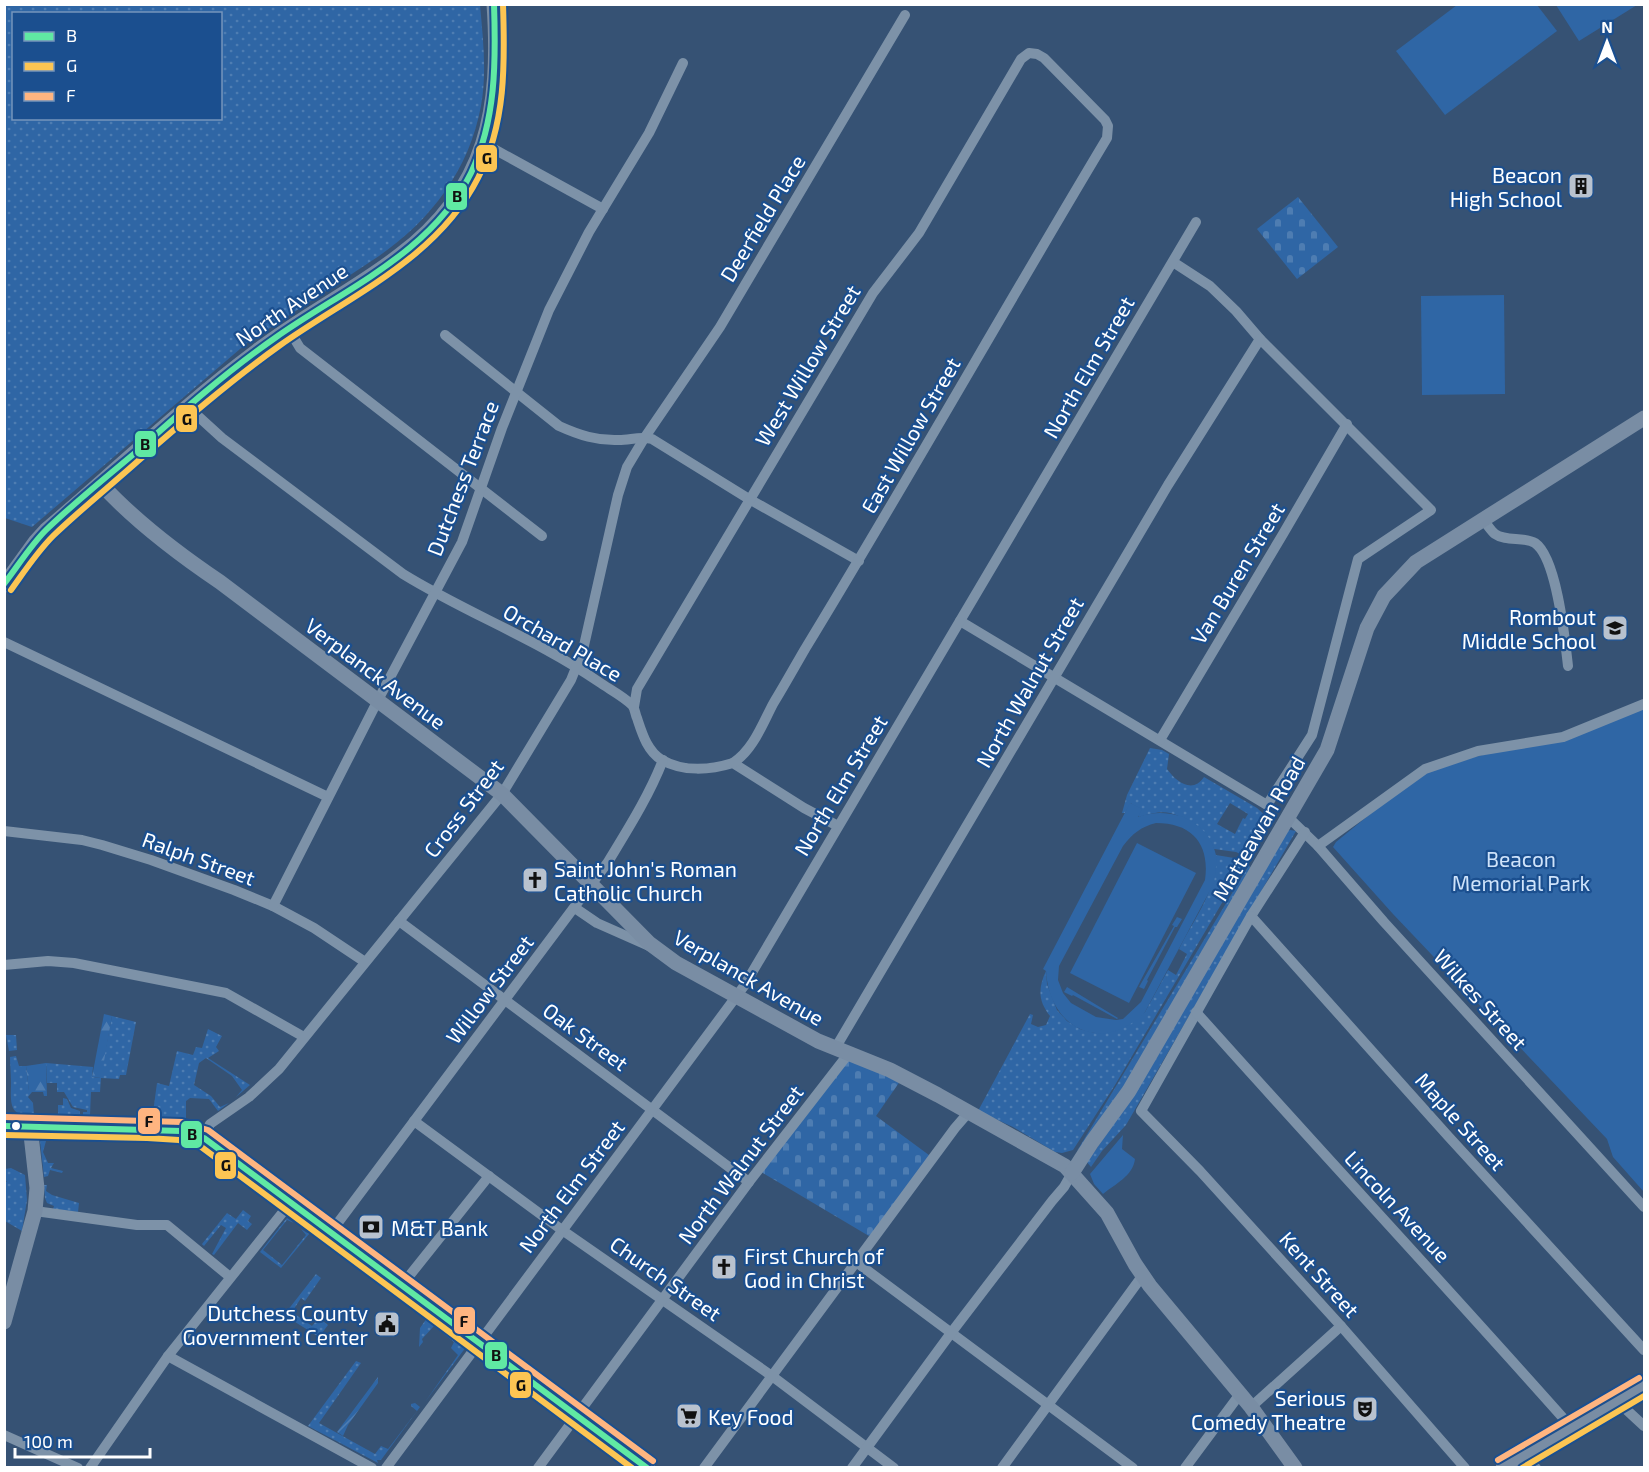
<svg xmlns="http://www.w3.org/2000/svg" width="1649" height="1472" viewBox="0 0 1649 1472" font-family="'Exo 2',sans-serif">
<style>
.grass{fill:url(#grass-dots);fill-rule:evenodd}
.forest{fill:url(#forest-firs)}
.cemetery{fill:url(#cemetery-stones)}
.park{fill:#2f66a5;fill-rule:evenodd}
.garden{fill:url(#garden-furrows)}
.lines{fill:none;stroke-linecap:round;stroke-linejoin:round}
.street{stroke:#7d92a8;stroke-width:10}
.secondary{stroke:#798da4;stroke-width:15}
.bus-1-casing{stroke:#1b4f8f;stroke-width:10}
.bus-2-casing{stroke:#1b4f8f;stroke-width:10}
.bus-3-casing{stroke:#1b4f8f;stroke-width:10}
.bus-1{stroke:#60e9a3;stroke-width:6}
.bus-2{stroke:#fcc553;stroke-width:6}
.bus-3{stroke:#ffb580;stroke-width:6}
.bus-dot{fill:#fff;stroke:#1b4f8f;stroke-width:2}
.labels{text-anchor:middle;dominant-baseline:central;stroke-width:4.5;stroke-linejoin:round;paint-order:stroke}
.poi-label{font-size:21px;fill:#fff;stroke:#1b4f8f;text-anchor:end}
.street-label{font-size:21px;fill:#fff;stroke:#1b4f8f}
.park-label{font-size:21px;fill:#cfe3fa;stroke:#1b4f8f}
.line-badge{stroke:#1b4f8f;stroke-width:2}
.pale-badge-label{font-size:16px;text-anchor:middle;font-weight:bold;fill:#111}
</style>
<defs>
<pattern id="grass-dots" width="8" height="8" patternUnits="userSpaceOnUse" patternTransform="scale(1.5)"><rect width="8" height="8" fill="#2f66a5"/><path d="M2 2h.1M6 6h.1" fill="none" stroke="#4e7db2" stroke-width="1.8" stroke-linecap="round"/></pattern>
<pattern id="forest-firs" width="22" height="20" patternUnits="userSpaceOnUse" patternTransform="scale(1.5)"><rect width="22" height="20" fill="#2f66a5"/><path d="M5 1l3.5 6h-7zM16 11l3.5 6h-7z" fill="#4e7db2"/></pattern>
<pattern id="cemetery-stones" width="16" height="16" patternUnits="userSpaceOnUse" patternTransform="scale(1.5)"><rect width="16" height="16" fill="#2f66a5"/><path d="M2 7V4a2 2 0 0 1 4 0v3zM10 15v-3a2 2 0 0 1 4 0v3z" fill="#4e7db2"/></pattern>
<pattern id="garden-furrows" width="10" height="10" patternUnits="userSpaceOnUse" patternTransform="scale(1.5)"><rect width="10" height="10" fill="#2f66a5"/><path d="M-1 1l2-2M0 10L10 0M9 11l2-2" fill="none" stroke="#4e7db2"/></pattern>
</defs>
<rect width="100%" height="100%" fill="#365274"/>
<g class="grass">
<path d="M5 4 480 5C483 38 487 73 481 106 469 170 431 220 379 256L247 343 32 527 5 518ZM14 14H220V118H14Z"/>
<path d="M1150 748 1162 750 1169 754 1167 769C1176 782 1193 794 1204 777L1257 808 1270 820 1249 858 1236 852 1214 849C1209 839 1204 834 1196 828 1174 810 1165 809 1139 817L1131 803 1125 813H1122L1127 795ZM1230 803 1248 814 1245 819 1243 818 1235 834 1217 824Z"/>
<path d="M1290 830 1296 831 1126 1125 1102 1151 1091 1167 1086 1161 1095 1151 1135 1091 1287 831Z"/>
<path d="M1216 855 1234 858 1246 862 1115 1085 1073 1150 1062 1153 1055 1152 1013 1127 978 1111 1030 1014 1033 1015 1031 1024 1038 1027 1046 1025 1050 1016C1038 1001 1038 988 1046 971L1047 984 1057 1010 1067 1021 1080 1029 1095 1033 1145 1012 1168 970 1176 975 1187 954 1179 949C1194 919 1217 890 1216 855Z"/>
<path d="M1249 865 1251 870 1124 1088 1082 1146 1077 1151Z"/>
<path d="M112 1016 136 1022 126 1075H120L119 1079 101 1078 100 1092H91L90 1115H83V1112H87V1110L73 1107 64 1092H57V1083H47L46 1063 93 1067 92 1077 100 1078Z"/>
<path d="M208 1029 222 1036 216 1047 219 1051 208 1058 250 1085 236 1097 242 1090 232 1076 206 1058 199 1063 194 1085 211 1096 220 1107 229 1103 218 1111 209 1099 190 1098 186 1101V1123L152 1120 157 1083 169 1086 177 1051 193 1055 196 1047 202 1048Z"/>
<path d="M6 1035H16L17 1050 9 1051Z"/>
<path d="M16 1056 19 1066H26L29 1091 32 1092 28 1097 33 1103 34 1115C8 1117 11 1103 11 1083 11 1074 10 1066 10 1057Z"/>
<path d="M63 1098 67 1099 71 1108 80 1111V1115L58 1114V1105H63Z"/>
<path d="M40 1141H46L43 1152 48 1163H54L51 1168 63 1171 62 1173 50 1170 48 1176 44 1177Z"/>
<path d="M11 1168 25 1175 27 1200 22 1231 5 1221V1182H7L5 1180V1169Z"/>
<path d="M44 1185H47L46 1191 52 1195 79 1203 78 1212 53 1209 54 1206 47 1203 45 1198Z"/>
<path d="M243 1210 251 1216 248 1221 252 1224 247 1230 238 1223 214 1255 212 1254 226 1228 221 1225 204 1246 202 1244 227 1213 236 1219Z"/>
<path d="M287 1218 294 1223 287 1220 263 1250 282 1265 306 1235 301 1229 309 1234 281 1268 260 1252Z"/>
<path d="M316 1274 321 1278 305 1301 301 1298 292 1312 312 1326 319 1318 328 1325 319 1337 284 1315Z"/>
<path d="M427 1318 466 1347 425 1402 458 1355 451 1348 454 1342 434 1326 422 1339 423 1342 419 1347 420 1328Z"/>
<path d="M356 1361 361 1363 319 1423 375 1454 381 1446 388 1449 417 1411 411 1406V1404L415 1403 420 1407 381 1460H377L378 1463 308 1426Z"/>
</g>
<g class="forest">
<path d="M104 1014 112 1016 101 1078 92 1077Z"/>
<path d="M46 1063 47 1096H44L43 1092H29L26 1066Z"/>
</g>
<g class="cemetery">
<path d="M1298 197 1338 247 1297 279 1257 229Z"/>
<path d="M849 1053 903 1077 876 1116 933 1158 874 1239 758 1170Z"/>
</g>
<g class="park">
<path d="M1457 5H1537L1557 31 1445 115 1396 51Z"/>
<path d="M1556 5H1637L1579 41Z"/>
<path d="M1504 295 1505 394 1422 395 1421 296Z"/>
<path d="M1644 704V1192L1613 1157 1607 1139 1393 914 1333 847 1336 842 1425 769 1540 741Z"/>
<path d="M1130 803 1142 809 1138 817C1169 805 1209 820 1216 855 1217 864 1215 874 1214 883L1145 1012C1103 1055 1049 1029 1046 971L1043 969ZM1156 823C1193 823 1210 845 1205 880L1141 1002 1123 1019 1116 1020 1096 1017 1071 1003 1063 993 1058 980 1059 966 1123 846C1133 833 1141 827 1156 823Z"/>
<path d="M1137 843 1196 873 1129 1003 1070 973Z"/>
<path d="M1177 917 1182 919 1177 927H1175L1147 980 1148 981 1144 989 1139 987 1174 926 1172 925Z"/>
<path d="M1067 987 1118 1018 1117 1019 1073 995 1072 996 1064 992Z"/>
<path d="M1123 1135 1122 1149 1135 1159C1133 1176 1115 1184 1103 1194L1094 1184 1090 1174Z"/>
</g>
<path class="garden" d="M378 1377V1383L348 1425 343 1436 337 1432Z"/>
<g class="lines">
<g class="street">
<path d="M483 143 603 209"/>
<path d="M288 328 300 348 542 536"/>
<path d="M445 335 559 426C579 435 597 441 619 440 630 440 641 436 652 439L749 499 859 561"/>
<path d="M188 407 222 438 403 574C466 613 537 639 599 682 609 689 623 696 632 705 635 708 635 714 637 718 642 733 647 751 662 760 683 772 710 770 733 763L804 808 838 826"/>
<path d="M1483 520C1487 524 1491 531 1495 534 1506 542 1524 536 1535 543 1557 558 1565 640 1568 666"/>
<path d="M960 621 1267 805 1312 735 1358 559 1431 510 1260 339 1236 311 1210 286 1173 262"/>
<path d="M4 642 328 797"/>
<path d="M634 707 637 689 873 293 919 233 1021 59 1029 53 1037 54 1044 58 1105 120 1108 126 1107 138C1005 308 908 480 805 649 794 668 784 686 773 704 762 725 753 750 733 763"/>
<path d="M1160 740 1283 534 1347 424"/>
<path d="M1288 817 1318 846 1384 922 1644 1207"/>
<path d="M4 831 82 840 102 845 151 860 234 890 273 906 314 928 365 962"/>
<path d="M1305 832 1251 916 1141 1111 1200 1171 1341 1326 1465 1468"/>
<path d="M1318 846 1425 769 1478 751 1563 737 1644 704"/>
<path d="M273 906 378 700 462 542 502 428 549 310 589 232 649 133 683 63"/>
<path d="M575 908 597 923 649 946"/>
<path d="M1251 916 1448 1136 1644 1350"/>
<path d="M399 921 749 1182"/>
<path d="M4 965 48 961 74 963 226 993 304 1037"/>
<path d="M1196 1012C1320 1151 1448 1288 1572 1428"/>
<path d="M836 1047 1168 485 1260 339"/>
<path d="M414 1121 562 1230 772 1376 894 1468"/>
<path d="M204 1138 210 1124 249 1097 279 1069 502 794 571 680 583 650 618 495 627 467 645 437 720 327 905 15"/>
<path d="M35 1211 137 1225H167L230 1277"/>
<path d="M331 1232 608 862C628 829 649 796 663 760"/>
<path d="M856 1262 1133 1468"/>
<path d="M402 1285 489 1176"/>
<path d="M168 1356 372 1468"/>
<path d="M1617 1401 1644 1426"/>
<path d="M1251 1407 1341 1326"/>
<path d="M4 1435 78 1468"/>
<path d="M1526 1455 1529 1462 1536 1468"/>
<path d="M90 1468 168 1356 291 1202"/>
<path d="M386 1468 744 986 1196 222"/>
<path d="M538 1468 749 1182 849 1053"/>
<path d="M704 1468 955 1128 968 1113"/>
<path d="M852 1468 951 1333 1052 1201 1064 1187 1072 1173"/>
<path d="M1002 1468 1143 1275"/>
<path d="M1185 1468 1240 1394"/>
</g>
<g class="secondary">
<path d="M101 484C136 522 177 553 220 582L502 794 649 943 676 963 818 1041 890 1070 938 1095 1065 1166 1107 1213 1135 1264 1150 1286 1251 1407 1295 1468"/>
<path d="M4 585 36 541 46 530C116 471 183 406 257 351 302 316 355 290 400 255 488 189 501 108 494 4"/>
<path d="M4 1126 147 1129 181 1131 204 1138 648 1468"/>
<path d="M1072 1173 1092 1142 1129 1091 1327 750 1367 628 1384 596 1416 562 1644 418"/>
<path d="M4 1322 35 1211 37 1188 30 1126"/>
<path d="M1503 1468 1644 1386"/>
</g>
<g class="bus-1-casing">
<g id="bus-1">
<path d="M4 584C18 566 30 546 46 530 74 503 105 478 135 453 180 413 226 372 275 338 344 289 432 253 471 173 496 120 496 62 494 4"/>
<path d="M4 1126 181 1131 204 1138 647 1468"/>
</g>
</g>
<g class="bus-2-casing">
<g id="bus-2">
<path d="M11 590C24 572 37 552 53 536 80 510 110 486 138 461 184 421 230 381 279 346 349 296 437 259 478 178 506 124 505 63 503 4"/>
<path d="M4 1135 147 1138 179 1140 200 1146 632 1468"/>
<path d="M1522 1468 1644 1396"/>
</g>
</g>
<g class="bus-3-casing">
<g id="bus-3">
<path d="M4 1117 182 1122 208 1130 653 1461"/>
<path d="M1498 1460 1639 1378"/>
</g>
</g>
<use href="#bus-1" class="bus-1"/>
<use href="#bus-2" class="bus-2"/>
<use href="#bus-3" class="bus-3"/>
</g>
<defs>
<g id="building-square" transform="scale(1.35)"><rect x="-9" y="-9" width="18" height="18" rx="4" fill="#b9c2ce" stroke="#1b4f8f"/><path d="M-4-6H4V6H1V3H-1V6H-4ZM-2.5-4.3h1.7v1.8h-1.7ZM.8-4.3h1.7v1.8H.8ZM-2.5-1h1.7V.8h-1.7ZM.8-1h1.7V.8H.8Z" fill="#111"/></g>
<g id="school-square" transform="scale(1.35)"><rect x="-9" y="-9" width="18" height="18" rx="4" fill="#b9c2ce" stroke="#1b4f8f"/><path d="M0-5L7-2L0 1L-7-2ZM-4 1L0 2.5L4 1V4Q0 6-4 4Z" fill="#111"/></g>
<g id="church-square" transform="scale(1.35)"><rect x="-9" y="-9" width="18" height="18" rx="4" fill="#b9c2ce" stroke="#1b4f8f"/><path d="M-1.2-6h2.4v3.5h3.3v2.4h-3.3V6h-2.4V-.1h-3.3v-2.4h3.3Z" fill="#111"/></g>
<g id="bank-square" transform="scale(1.35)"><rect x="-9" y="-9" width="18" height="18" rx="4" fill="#b9c2ce" stroke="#1b4f8f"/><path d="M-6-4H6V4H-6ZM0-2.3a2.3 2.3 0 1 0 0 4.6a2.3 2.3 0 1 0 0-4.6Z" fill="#111"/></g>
<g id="civic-square" transform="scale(1.35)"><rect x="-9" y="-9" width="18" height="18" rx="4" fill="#b9c2ce" stroke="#1b4f8f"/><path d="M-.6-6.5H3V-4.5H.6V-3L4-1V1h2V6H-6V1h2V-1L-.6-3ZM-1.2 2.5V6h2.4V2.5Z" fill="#111"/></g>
<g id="theatre-square" transform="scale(1.35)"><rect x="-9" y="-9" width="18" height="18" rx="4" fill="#b9c2ce" stroke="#1b4f8f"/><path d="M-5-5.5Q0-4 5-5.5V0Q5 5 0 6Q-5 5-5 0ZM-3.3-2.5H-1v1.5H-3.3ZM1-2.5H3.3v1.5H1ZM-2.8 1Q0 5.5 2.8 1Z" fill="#111"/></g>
<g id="supermarket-square" transform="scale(1.35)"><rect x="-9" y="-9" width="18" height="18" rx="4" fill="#b9c2ce" stroke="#1b4f8f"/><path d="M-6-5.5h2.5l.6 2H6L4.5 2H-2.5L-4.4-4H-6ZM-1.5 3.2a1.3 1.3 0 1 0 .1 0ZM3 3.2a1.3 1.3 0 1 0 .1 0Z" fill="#111"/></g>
</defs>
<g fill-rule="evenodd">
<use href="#building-square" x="1581" y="186"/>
<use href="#school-square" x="1615" y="628"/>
<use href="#church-square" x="535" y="880"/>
<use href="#bank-square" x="371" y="1227"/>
<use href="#church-square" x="724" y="1267"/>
<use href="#civic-square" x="387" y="1324"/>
<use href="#theatre-square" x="1365" y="1409"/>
<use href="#supermarket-square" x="689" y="1416"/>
</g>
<circle class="bus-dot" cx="16" cy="1126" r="5"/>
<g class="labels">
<g class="poi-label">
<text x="1562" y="174">Beacon<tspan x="1562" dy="24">High School</tspan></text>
<text x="1596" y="616">Rombout<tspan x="1596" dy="24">Middle School</tspan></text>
<text x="554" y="868" text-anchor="start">Saint John's Roman<tspan x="554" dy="24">Catholic Church</tspan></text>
<text x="391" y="1227" text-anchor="start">M&amp;T Bank</text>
<text x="744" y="1255" text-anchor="start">First Church of<tspan x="744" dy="24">God in Christ</tspan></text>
<text x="368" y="1312">Dutchess County<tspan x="368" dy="24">Government Center</tspan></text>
<text x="1346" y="1397">Serious<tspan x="1346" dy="24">Comedy Theatre</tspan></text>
<text x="708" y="1416" text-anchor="start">Key Food</text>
</g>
<g class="street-label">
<text transform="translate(762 218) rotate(-59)">Deerfield Place</text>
<text transform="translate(291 304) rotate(-34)">North Avenue</text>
<text transform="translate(807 365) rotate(-59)">West Willow Street</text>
<text transform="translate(1088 367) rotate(-60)">North Elm Street</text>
<text transform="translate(910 435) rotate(-60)">East Willow Street</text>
<text transform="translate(462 478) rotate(-69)">Dutchess Terrace</text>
<text transform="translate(1237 573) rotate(-59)">Van Buren Street</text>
<text transform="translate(563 642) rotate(30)">Orchard Place</text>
<text transform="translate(376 673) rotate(37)">Verplanck Avenue</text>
<text transform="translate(1029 682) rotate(-60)">North Walnut Street</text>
<text transform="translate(840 785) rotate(-59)">North Elm Street</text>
<text transform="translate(463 808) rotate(-53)">Cross Street</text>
<text transform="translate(1258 828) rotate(-60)">Matteawan Road</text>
<text transform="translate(199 858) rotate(20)">Ralph Street</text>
<text transform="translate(749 977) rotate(30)">Verplanck Avenue</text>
<text transform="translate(489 989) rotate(-53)">Willow Street</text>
<text transform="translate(1481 999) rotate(48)">Wilkes Street</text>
<text transform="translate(586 1036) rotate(36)">Oak Street</text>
<text transform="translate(1461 1121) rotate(48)">Maple Street</text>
<text transform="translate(740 1164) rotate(-53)">North Walnut Street</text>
<text transform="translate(571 1186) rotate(-53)">North Elm Street</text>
<text transform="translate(1398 1206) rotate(47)">Lincoln Avenue</text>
<text transform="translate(1320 1274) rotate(48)">Kent Street</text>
<text transform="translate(666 1278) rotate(35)">Church Street</text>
</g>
<g class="park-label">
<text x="1521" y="858">Beacon<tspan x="1521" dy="24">Memorial Park</tspan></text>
</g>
</g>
<g class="line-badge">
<rect x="475" y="144" width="23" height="29" rx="6" fill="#fcc553"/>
<rect x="445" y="182" width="23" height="29" rx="6" fill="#60e9a3"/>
<rect x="175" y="404" width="23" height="29" rx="6" fill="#fcc553"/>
<rect x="134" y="430" width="23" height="28" rx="6" fill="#60e9a3"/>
<rect x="137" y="1107" width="24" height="28" rx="6" fill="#ffb580"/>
<rect x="180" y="1120" width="23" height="29" rx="6" fill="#60e9a3"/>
<rect x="214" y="1151" width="23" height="29" rx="6" fill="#fcc553"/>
<rect x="453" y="1306" width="23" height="29" rx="6" fill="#ffb580"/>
<rect x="484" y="1341" width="24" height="29" rx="6" fill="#60e9a3"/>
<rect x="509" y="1371" width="23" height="28" rx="6" fill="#fcc553"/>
</g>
<g class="pale-badge-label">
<text x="487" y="164">G</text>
<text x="457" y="202">B</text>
<text x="187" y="425">G</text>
<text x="145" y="450">B</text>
<text x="149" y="1127">F</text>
<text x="192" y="1140">B</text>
<text x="226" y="1171">G</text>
<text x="464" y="1327">F</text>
<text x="496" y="1361">B</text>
<text x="521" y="1391">G</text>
</g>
<rect width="1649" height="1472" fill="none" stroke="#ffffff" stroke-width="12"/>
<rect x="12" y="12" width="210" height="108" fill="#1b4f8f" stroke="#7695bc" stroke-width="1.5"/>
<rect x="24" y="32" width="30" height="9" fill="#60e9a3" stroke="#7695bc" stroke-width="1.5"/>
<text x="66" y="42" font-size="18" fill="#ffffff">B</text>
<rect x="24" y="62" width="30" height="9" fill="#fcc553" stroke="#7695bc" stroke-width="1.5"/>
<text x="66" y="72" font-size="18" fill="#ffffff">G</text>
<rect x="24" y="92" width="30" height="9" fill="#ffb580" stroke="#7695bc" stroke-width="1.5"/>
<text x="66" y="102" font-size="18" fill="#ffffff">F</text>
<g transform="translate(1607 42)" stroke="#1b4f8f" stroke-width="4.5" paint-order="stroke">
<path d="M0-4.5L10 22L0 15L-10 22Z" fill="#ffffff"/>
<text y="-9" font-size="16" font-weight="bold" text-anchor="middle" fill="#ffffff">N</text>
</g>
<path d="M15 1448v9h135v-9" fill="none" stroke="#ffffff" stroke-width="3"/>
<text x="24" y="1448" font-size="18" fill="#ffffff" stroke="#1b4f8f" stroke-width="4.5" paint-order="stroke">100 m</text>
</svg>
